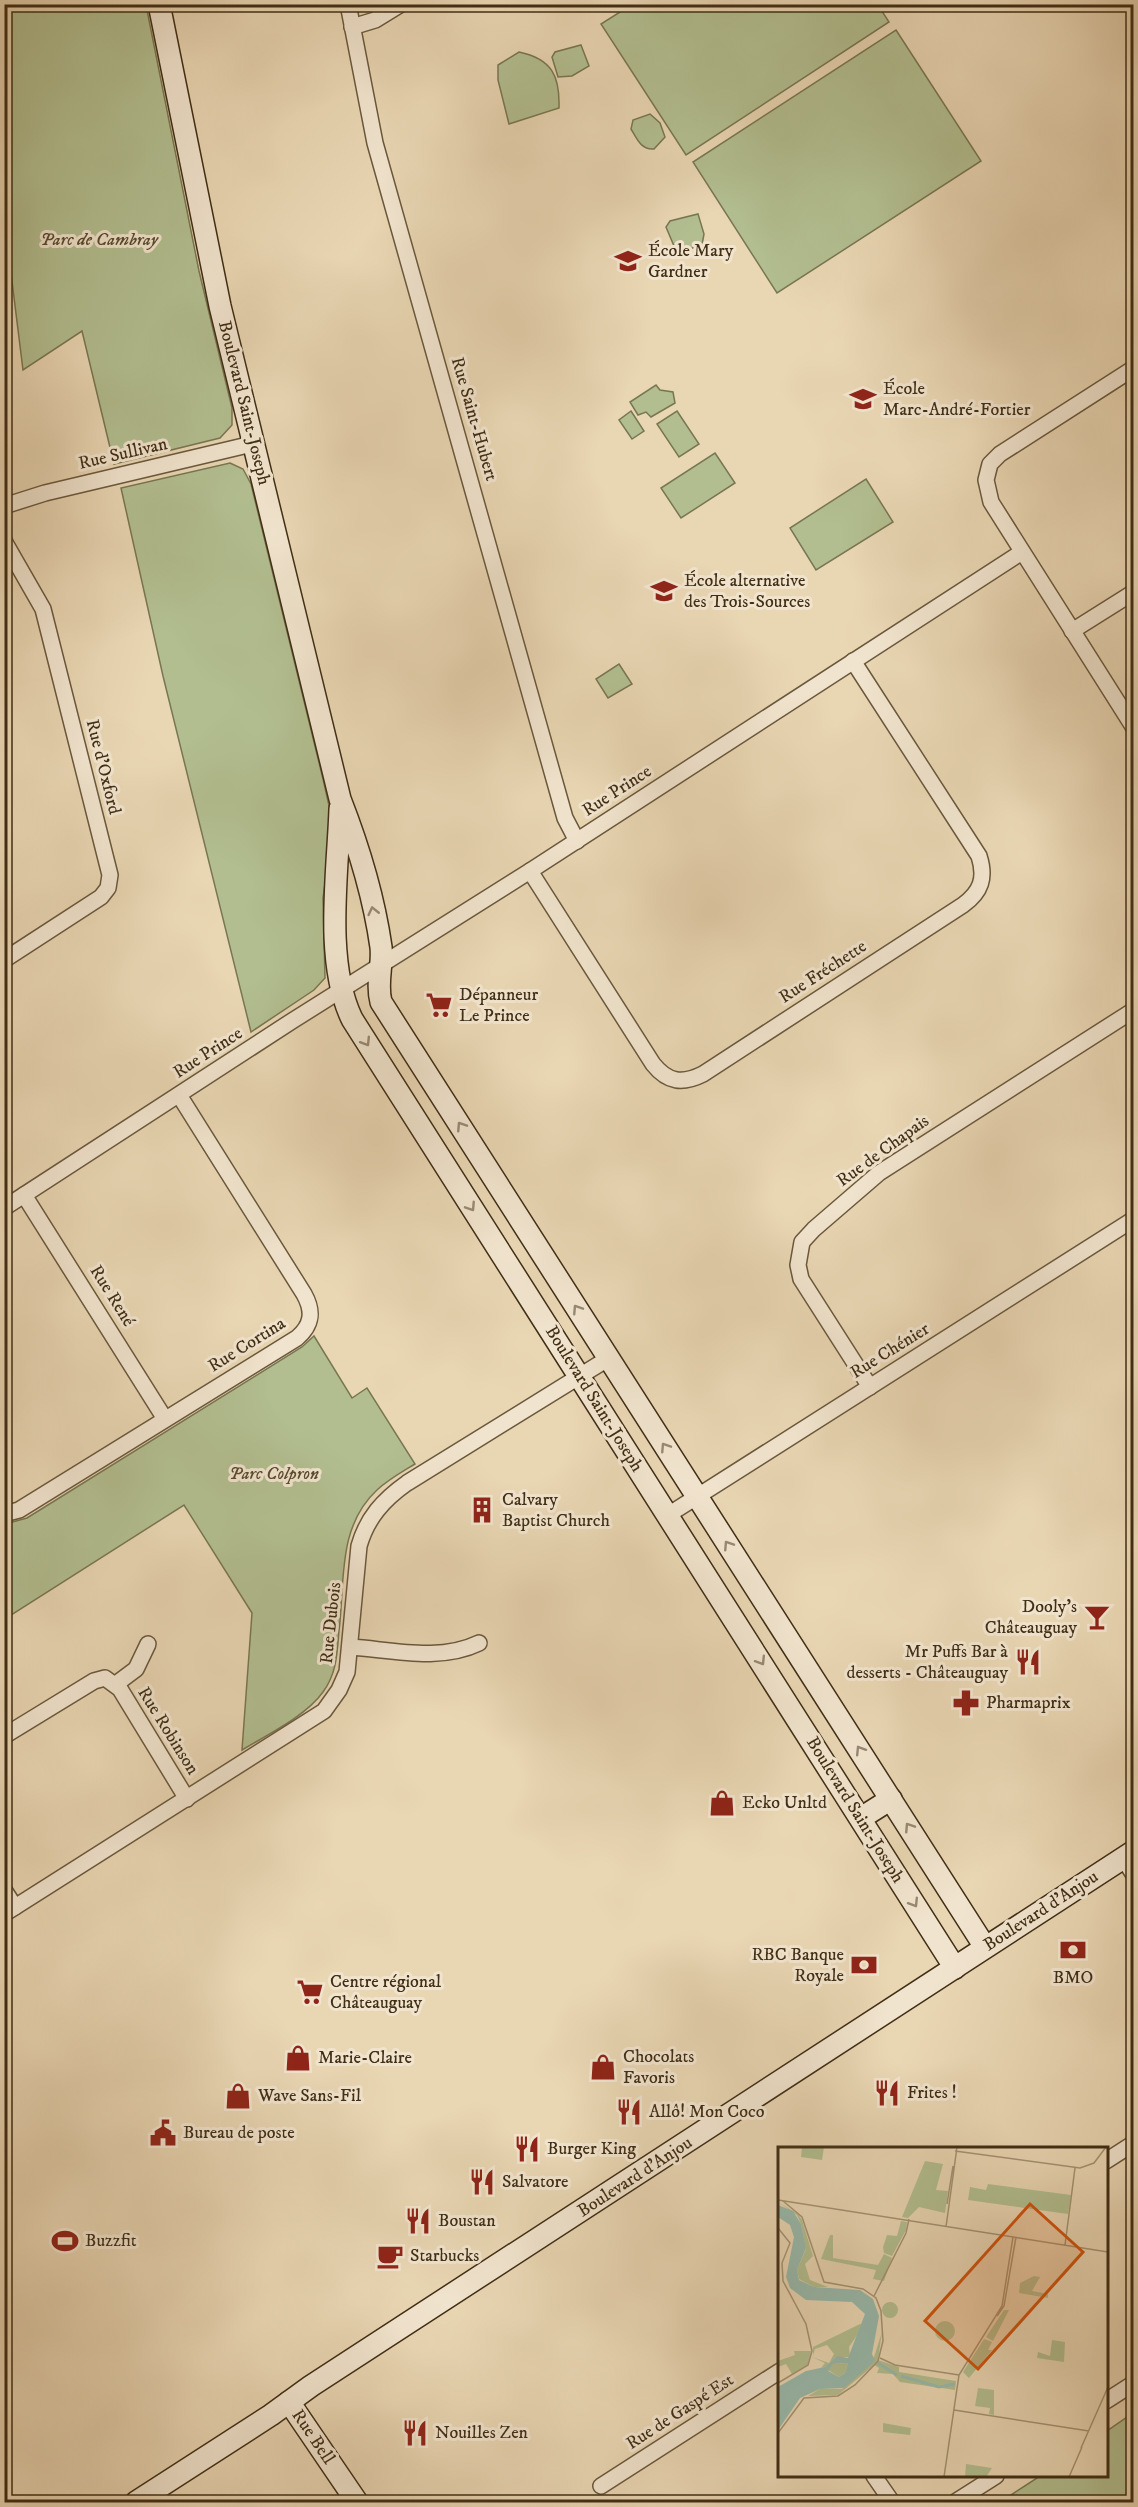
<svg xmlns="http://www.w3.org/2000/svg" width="1138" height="2507" viewBox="0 0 1138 2507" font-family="'IM FELL DW Pica',serif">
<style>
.green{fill:#b2be90;stroke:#797652;stroke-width:1.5}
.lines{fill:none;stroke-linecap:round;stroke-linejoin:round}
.street-casing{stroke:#6a583c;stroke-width:18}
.secondary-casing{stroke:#402e15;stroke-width:24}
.street{stroke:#f1e4ce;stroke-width:15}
.secondary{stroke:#f1e4ce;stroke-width:21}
.oneway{stroke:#988972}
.labels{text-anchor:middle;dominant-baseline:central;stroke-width:6;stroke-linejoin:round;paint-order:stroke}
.park-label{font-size:18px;font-style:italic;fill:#574b2e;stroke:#f1e4ce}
.poi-label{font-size:18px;fill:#402e15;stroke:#f1e4ce;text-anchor:start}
.street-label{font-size:18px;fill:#402e15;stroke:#f1e4ce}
.inset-river{fill:none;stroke:#97b9ac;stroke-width:3}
.inset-road{fill:none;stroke:#a59374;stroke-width:1.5}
.view{fill:#cf530d;fill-opacity:0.15;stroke:#cf530d;stroke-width:3}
.inset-edge{fill:none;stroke:#402e15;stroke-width:3}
</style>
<rect width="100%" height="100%" fill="#e9d6b3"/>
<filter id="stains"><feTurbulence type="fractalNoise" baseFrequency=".00333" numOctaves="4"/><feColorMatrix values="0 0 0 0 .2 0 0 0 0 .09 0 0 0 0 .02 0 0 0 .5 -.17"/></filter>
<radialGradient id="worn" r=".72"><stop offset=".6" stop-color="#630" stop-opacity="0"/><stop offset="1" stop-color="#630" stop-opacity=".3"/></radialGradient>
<g class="green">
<path d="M4 5H146L199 271 232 408V425L220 438 114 464 82 331 23 370 4 217Z"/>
<path d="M631 5H878L889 22 686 155 601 24Z"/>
<path d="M896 30 981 161 777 293 693 162Z"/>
<path d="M581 45 589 66 572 76 558 77 552 57 555 52Z"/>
<path d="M519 52C552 59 560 76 559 108L509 124 498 80V65Z"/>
<path d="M650 114 660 123 665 137 654 149C641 150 637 139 631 129L633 120Z"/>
<path d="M698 214 704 234 702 245 677 253 666 227 670 221Z"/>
<path d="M656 385 660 390 673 392 675 403 651 417 646 412 638 415 630 402Z"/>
<path d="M631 411 644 431 632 439 619 420Z"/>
<path d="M677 411 699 444 679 457 657 424Z"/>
<path d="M715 453 735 483 681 518 661 488Z"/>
<path d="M230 463 243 469 251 484 323 779 330 810 332 834 323 898 325 978 314 990 251 1032 163 676 121 488Z"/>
<path d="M866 479 893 522 816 570 790 528Z"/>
<path d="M619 664 632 684 608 698 596 679Z"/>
<path d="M314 1336 352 1398 367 1388 415 1464C402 1472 389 1479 377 1490 337 1527 345 1582 339 1631 337 1653 337 1673 323 1692 306 1716 267 1735 242 1750L252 1613 184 1505 5 1619V1524L27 1518 302 1347Z"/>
<path d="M1133 2413V2502H1000L1040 2476H1106L1107 2431Z"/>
</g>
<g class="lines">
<g class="street-casing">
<g id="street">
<path d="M348 4 375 143 565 818 577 841"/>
<path d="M352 27 375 20 401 4"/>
<path d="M1134 368 1000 454 990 464 986 480 991 502 1134 728"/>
<path d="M4 506 45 493 252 444"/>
<path d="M4 541 43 609 110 875 108 888 101 897 4 960"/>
<path d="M1072 631 1134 592"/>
<path d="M530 871 653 1064C668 1083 683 1084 703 1074L963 905C981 892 986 878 979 856L853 661"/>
<path d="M24 1195 165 1419"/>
<path d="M4 1208 292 1021 530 871 1022 552"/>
<path d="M870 1387 801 1279 798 1265 802 1242 814 1229 879 1173 1134 1010"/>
<path d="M4 1514 19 1510 297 1338C312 1325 314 1312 304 1294L179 1095"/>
<path d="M668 1515 1134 1219"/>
<path d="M351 1647C393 1650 440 1662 479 1643"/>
<path d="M116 1684 136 1669 148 1644"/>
<path d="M4 1736 94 1681 105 1678 120 1689 187 1799"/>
<path d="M1123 1858 1134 1875"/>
<path d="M4 1890 15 1907"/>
<path d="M4 1914 324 1711 339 1690 347 1672 359 1546C367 1518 383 1500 407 1483L609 1358"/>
<path d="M1106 2161 1134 2143"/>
<path d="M1106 2401 1134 2383"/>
<path d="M874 2476 892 2502"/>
<path d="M601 2486 780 2371"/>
<path d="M955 2502 996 2476"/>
</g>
</g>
<g class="secondary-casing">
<g id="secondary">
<path d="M159 4 220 306 340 799C358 845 374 898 381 947 383 965 376 983 381 1002L985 1947"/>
<path d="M340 809C338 871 324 961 352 1019L955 1968"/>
<path d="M861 1818 891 1799"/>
<path d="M289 2402 357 2502"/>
<path d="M136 2502 271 2415 311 2386 1134 1851"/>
</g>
</g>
<use href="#street" class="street"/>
<use href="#secondary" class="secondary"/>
</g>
<defs><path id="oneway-chevron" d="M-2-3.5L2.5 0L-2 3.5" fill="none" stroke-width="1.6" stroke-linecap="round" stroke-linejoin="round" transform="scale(1.5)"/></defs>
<g class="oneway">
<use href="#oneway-chevron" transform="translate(373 911) rotate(-103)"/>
<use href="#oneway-chevron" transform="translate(366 1042) rotate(58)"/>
<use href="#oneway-chevron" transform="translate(461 1126) rotate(-123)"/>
<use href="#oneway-chevron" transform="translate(471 1207) rotate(57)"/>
<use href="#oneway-chevron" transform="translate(577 1309) rotate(-123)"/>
<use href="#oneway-chevron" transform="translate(665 1447) rotate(-123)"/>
<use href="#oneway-chevron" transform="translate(728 1545) rotate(-123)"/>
<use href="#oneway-chevron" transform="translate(761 1661) rotate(58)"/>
<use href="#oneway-chevron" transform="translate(860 1750) rotate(-122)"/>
<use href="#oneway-chevron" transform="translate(909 1827) rotate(-123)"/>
<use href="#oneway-chevron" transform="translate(914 1903) rotate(58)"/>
</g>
<defs>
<g id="school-bare" transform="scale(2.07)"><path d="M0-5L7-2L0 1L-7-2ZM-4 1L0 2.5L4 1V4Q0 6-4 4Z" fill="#8f2418" stroke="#f1e4ce" stroke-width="2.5" paint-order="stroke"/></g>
<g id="supermarket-bare" transform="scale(2.07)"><path d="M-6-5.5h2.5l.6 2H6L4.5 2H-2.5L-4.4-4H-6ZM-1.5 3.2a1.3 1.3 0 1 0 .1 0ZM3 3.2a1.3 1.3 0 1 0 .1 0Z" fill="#8f2418" stroke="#f1e4ce" stroke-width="2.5" paint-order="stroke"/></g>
<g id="building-bare" transform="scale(2.07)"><path d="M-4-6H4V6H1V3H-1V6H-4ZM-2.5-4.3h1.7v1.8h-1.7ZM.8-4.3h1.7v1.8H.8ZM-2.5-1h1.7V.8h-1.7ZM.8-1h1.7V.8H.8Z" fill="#8f2418" stroke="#f1e4ce" stroke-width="2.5" paint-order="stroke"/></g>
<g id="bar-bare" transform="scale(2.07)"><path d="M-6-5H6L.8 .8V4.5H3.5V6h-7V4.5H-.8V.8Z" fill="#8f2418" stroke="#f1e4ce" stroke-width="2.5" paint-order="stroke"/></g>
<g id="restaurant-bare" transform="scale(2.07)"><path d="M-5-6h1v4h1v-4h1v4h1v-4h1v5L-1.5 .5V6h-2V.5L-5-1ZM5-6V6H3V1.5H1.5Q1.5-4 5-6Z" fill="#8f2418" stroke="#f1e4ce" stroke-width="2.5" paint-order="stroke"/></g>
<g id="pharmacy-bare" transform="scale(2.07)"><path d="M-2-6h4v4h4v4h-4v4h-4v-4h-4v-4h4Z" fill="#8f2418" stroke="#f1e4ce" stroke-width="2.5" paint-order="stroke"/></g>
<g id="shop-bare" transform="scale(2.07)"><path d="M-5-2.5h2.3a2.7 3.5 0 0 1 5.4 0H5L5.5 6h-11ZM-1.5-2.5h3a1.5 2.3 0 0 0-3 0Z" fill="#8f2418" stroke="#f1e4ce" stroke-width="2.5" paint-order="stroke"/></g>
<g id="bank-bare" transform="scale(2.07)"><path d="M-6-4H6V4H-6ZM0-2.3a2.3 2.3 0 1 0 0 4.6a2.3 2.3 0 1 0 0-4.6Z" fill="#8f2418" stroke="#f1e4ce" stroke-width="2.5" paint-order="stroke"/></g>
<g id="civic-bare" transform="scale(2.07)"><path d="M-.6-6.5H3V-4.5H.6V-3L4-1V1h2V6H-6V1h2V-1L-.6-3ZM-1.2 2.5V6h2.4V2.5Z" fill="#8f2418" stroke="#f1e4ce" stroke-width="2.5" paint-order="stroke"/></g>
<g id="stadium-bare" transform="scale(2.07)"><path d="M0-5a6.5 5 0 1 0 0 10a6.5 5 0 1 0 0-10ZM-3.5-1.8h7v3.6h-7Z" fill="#8f2418" stroke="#f1e4ce" stroke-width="2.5" paint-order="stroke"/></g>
<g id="cafe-bare" transform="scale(2.07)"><path d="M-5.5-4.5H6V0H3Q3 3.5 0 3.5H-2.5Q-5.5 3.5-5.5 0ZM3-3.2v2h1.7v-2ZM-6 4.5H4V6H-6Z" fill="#8f2418" stroke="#f1e4ce" stroke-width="2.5" paint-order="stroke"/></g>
</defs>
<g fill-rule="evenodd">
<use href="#school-bare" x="628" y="261"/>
<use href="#school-bare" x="863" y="399"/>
<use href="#school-bare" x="664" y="591"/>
<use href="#supermarket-bare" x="439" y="1005"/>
<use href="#building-bare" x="482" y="1510"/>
<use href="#bar-bare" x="1097" y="1617"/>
<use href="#restaurant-bare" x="1028" y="1662"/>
<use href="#pharmacy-bare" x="966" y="1703"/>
<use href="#shop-bare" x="722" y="1803"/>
<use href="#bank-bare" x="1073" y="1950"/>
<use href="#bank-bare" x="864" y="1965"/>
<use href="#supermarket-bare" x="310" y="1992"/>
<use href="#shop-bare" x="298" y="2058"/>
<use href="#shop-bare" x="603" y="2067"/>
<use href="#restaurant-bare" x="887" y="2093"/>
<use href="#shop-bare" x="238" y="2096"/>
<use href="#restaurant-bare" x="629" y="2112"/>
<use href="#civic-bare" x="163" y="2133"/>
<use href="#restaurant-bare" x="527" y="2149"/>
<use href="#restaurant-bare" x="482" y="2182"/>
<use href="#restaurant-bare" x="418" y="2221"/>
<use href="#stadium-bare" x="65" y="2241"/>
<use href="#cafe-bare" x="390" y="2256"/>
<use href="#restaurant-bare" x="415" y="2433"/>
</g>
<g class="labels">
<g class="park-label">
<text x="99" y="240">Parc de Cambray</text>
<text x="274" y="1474">Parc Colpron</text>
</g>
<g class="poi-label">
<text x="648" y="251">École Mary<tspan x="648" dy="21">Gardner</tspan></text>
<text x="883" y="389">École<tspan x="883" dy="21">Marc-André-Fortier</tspan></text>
<text x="684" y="581">École alternative<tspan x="684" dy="21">des Trois-Sources</tspan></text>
<text x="459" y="995">Dépanneur<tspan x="459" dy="21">Le Prince</tspan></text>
<text x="502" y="1500">Calvary<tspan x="502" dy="21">Baptist Church</tspan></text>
<text x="1077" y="1607" text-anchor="end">Dooly's<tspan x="1077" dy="21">Châteauguay</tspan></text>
<text x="1008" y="1652" text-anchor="end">Mr Puffs Bar à<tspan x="1008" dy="21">desserts - Châteauguay</tspan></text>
<text x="986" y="1703">Pharmaprix</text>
<text x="742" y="1803">Ecko Unltd</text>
<text x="844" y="1955" text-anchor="end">RBC Banque<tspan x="844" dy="21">Royale</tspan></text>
<text x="1073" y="1978" text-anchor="middle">BMO</text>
<text x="330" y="1982">Centre régional<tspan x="330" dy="21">Châteauguay</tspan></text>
<text x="623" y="2057">Chocolats<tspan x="623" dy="21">Favoris</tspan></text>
<text x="318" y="2058">Marie-Claire</text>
<text x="907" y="2093">Frites !</text>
<text x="258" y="2096">Wave Sans-Fil</text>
<text x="649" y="2112">Allô! Mon Coco</text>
<text x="183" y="2133">Bureau de poste</text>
<text x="547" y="2149">Burger King</text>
<text x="502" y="2182">Salvatore</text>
<text x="438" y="2221">Boustan</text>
<text x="85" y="2241">Buzzfit</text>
<text x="410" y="2256">Starbucks</text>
<text x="435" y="2433">Nouilles Zen</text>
</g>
<g class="street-label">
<text transform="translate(244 403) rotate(76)">Boulevard Saint-Joseph</text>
<text transform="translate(474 419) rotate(74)">Rue Saint-Hubert</text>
<text transform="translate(123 454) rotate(-13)">Rue Sullivan</text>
<text transform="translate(103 767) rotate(76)">Rue d'Oxford</text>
<text transform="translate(617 791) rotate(-33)">Rue Prince</text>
<text transform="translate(823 972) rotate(-33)">Rue Fréchette</text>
<text transform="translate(208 1053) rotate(-33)">Rue Prince</text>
<text transform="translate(883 1151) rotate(-36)">Rue de Chapais</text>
<text transform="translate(112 1296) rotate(58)">Rue René</text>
<text transform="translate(247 1345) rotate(-32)">Rue Cortina</text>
<text transform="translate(890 1351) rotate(-32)">Rue Chénier</text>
<text transform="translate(594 1399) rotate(58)">Boulevard Saint-Joseph</text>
<text transform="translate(331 1623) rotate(-84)">Rue Dubois</text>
<text transform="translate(168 1731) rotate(58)">Rue Robinson</text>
<text transform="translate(855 1810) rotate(58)">Boulevard Saint-Joseph</text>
<text transform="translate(1041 1911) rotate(-33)">Boulevard d'Anjou</text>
<text transform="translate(635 2177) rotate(-33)">Boulevard d'Anjou</text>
<text transform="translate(680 2412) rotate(-33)">Rue de Gaspé Est</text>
<text transform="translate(313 2437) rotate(56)">Rue Bell</text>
</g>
</g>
<g transform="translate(778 2147)">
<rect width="330" height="330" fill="#e9d6b3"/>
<path d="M24 0H46L44 13 23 10ZM147 14 165 17 158 43 170 44 167 66 141 60 130 71 124 70ZM210 37 293 48 290 67 190 53 192 40 208 43ZM0 55 20 67 24 73 35 109 27 117 32 133 50 140H36L21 132 19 123 28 102 23 77 19 68ZM123 74 129 75 128 83 114 109 106 106 105 100 109 88 119 89ZM52 88H55V111L100 118 106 107 114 111 106 134 95 132 98 123 43 112ZM256 129 262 130 254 144 270 147V151L241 146 242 136ZM104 163a8 8 0 1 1 16 0a8 8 0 1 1-16 0ZM226 163H231L215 194 208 190ZM157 184a10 10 0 1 1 20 0a10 10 0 1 1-20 0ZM82 177 86 178 71 200 72 210H58L47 220 43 221 47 216 34 210 51 216 56 207 49 198 37 202 35 208V200ZM104 185 100 213 121 220V225L178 234 177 243 122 235 115 227 99 226 101 221 96 218 60 248 30 249 42 242H64L96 210ZM206 192 214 195 210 203H214L191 231 185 225ZM274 193 287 195 286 215 259 211 260 205 272 209ZM16 204H33L30 217 14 227 8 217 0 220V214L17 208ZM70 216 67 226 61 230 50 223 55 217ZM200 241 216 243V268L211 267 212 261 197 259ZM105 276 133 281 132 288 105 285ZM188 317 214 321 208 330H187Z" fill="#b2be90"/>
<path d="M0 58 15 64 23 77 28 101 19 123 21 133 36 140 82 143 95 152 101 169 94 207 97 214 66 241 42 242 22 251 0 283V240L28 224 47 220 59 209 70 211 87 167 74 155 28 153 12 141 8 130 16 90 12 78 0 70ZM70 216 67 226 61 230 50 224 55 217Z" fill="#97b9ac" fill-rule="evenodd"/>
<path class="inset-river" d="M100 216 119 228M123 229 161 240 177 237"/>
<path class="inset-road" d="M177 4 302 21 316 16 328 0M0 53 330 105M169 57 175 19M168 80 179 0M0 81 12 96 4 116 5 134 28 177 34 204 30 218 0 236M287 98 297 21M96 149 128 86 131 72M219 169 226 159 238 90M102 211 117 218 181 228M176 263 311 284M0 286 26 251 60 249 77 238 100 214 105 194 103 164 98 151 85 142 46 135 24 70 5 54M303 301 330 240M166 330 181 228 224 159 235 90M291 330 304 300"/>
<path class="view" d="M252 57 305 105 200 222 147 174Z"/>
<rect width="330" height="330" class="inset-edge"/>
</g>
<rect width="1138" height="2507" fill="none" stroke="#e9d6b3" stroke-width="24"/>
<rect x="6" y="6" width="1126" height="2495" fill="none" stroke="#402e15" stroke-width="3"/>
<rect x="12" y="12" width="1114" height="2483" fill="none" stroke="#402e15" stroke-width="1.5"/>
<rect width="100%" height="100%" filter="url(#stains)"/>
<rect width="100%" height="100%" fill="url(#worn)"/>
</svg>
